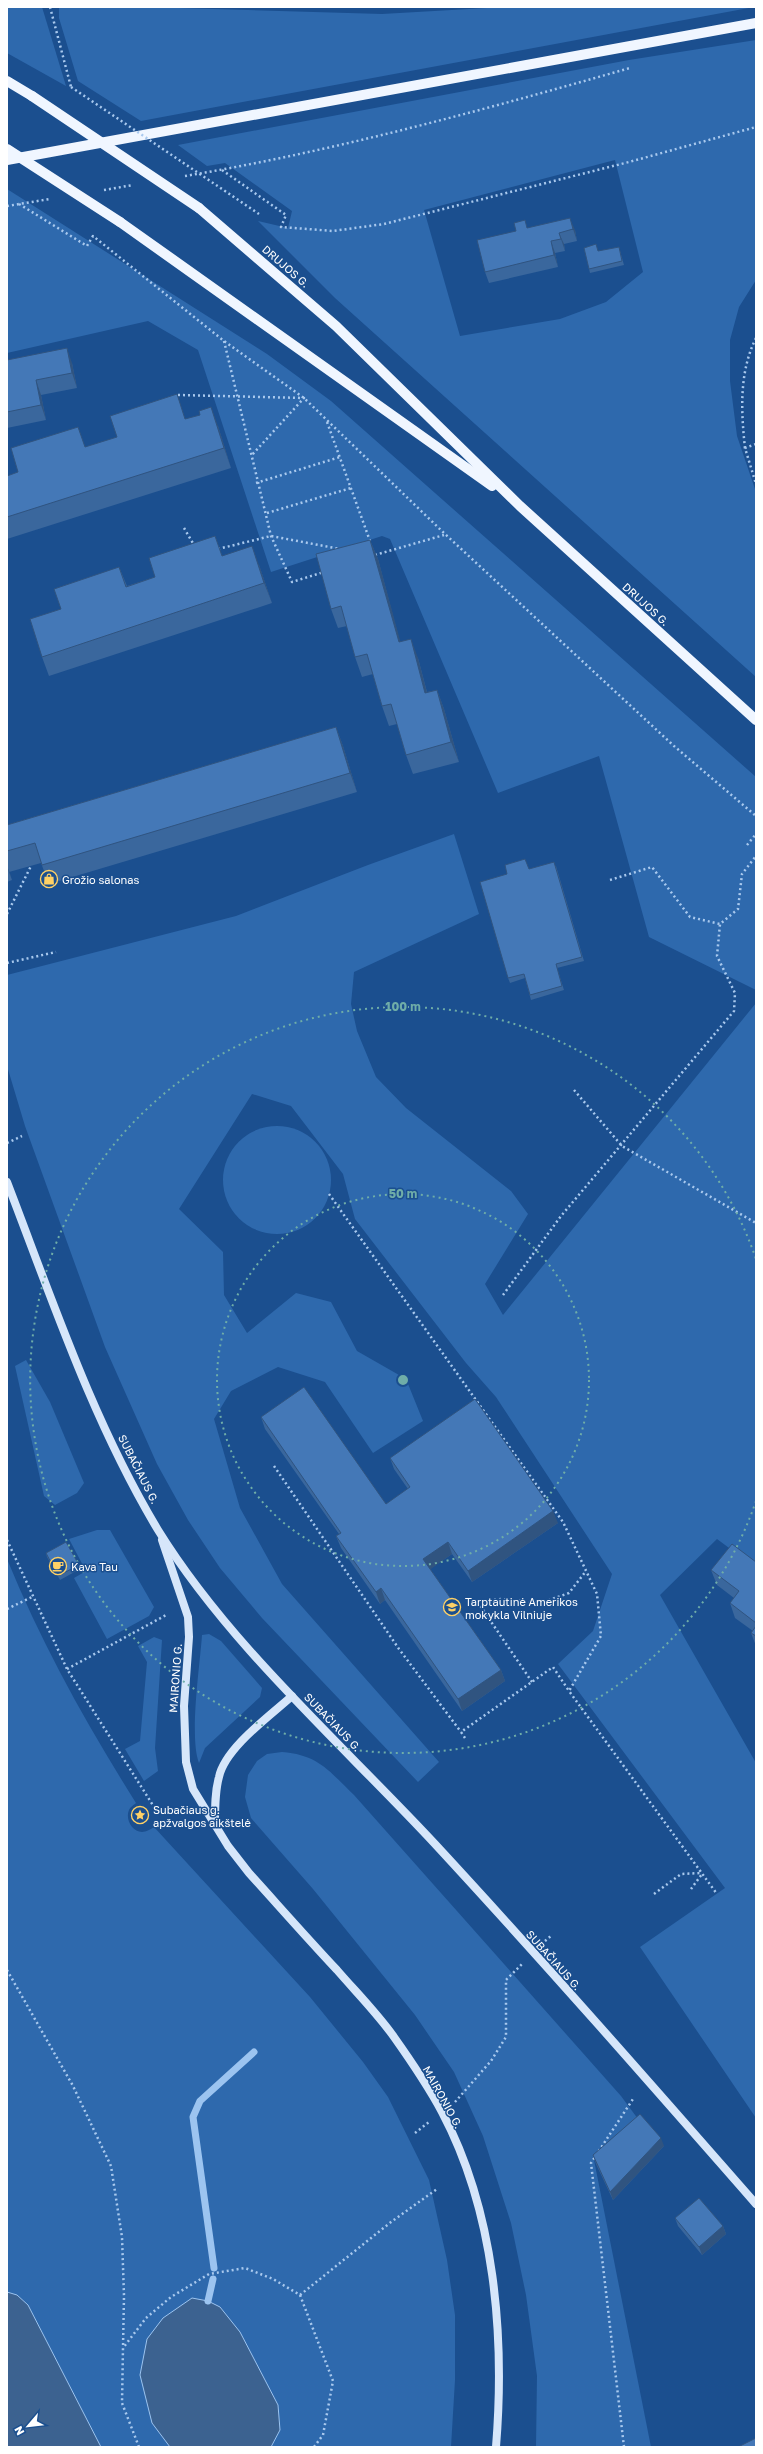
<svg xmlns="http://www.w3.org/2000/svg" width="763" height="2454" viewBox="0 0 763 2454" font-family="'Golos Text',sans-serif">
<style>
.green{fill:#2e69ad;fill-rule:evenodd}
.water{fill:#3c6290;stroke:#9cc4f0}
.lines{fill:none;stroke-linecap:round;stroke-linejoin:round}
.stream{stroke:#9cc4f0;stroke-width:7}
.path{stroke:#a9c9ee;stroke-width:2.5;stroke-dasharray:2 3;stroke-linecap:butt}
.secondary{stroke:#d6e6fa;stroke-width:8}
.primary{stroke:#f0f6ff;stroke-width:10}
.path-bridge{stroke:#a9c9ee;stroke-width:2.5;stroke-dasharray:2 3;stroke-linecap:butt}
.primary-bridge{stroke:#f0f6ff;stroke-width:10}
.wall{fill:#3a679d}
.shaded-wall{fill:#305480}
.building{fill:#4478b7;stroke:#305480}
.ring{fill:none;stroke:#6fada8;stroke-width:2;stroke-dasharray:2 4}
.labels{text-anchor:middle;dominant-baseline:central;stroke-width:3;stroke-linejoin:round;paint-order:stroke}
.street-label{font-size:11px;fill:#fff;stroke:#1b4f8f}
.poi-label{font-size:11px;fill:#fff;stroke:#1b4f8f;text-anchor:start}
.centre{fill:#6fada8;stroke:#1b4f8f;stroke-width:2}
.ring-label{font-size:12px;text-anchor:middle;font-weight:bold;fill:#6fada8;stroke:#1b4f8f;stroke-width:3;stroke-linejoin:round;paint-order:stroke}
</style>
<rect width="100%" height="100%" fill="#1b4f8f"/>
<g class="green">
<path d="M7 7H42L66 86 7 53Z"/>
<path d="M59 7H145L382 14 504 7H754L141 121 78 81 59 18Z"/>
<path d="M756 40V280L739 307 730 340V381L737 436 756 492V677L335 298 258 221 288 228 292 211 225 163 207 166 178 145 629 60ZM615 160 643 272 606 302 560 319 460 336 424 210Z"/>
<path d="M7 189 267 354 331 401 756 777V990L649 937 599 756 498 793 390 539 382 536 271 572 198 350 148 321 7 353Z"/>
<path d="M454 834 479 914 354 972 351 1004 357 1031 376 1077 406 1108 511 1191 528 1214 485 1284 503 1315 756 1003V1568L717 1539 660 1595 756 1763V2118L640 1947 725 1888 558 1664 593 1631 612 1574 496 1397 466 1363 355 1219 343 1174 291 1106 252 1094 179 1209 223 1252 224 1295 247 1333 296 1293 331 1302 357 1351 406 1379 423 1421 373 1453 325 1382 278 1367 231 1391 214 1419 240 1508 282 1584 439 1762 418 1782 262 1618 220 1568 188 1520 157 1464 105 1347 25 1126 7 1066V975L236 916 368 865Z"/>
<circle cx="277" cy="1180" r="54"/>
<path d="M26 1360 50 1402 84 1483 77 1493 55 1505 44 1496 15 1366Z"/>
<path d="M97 1530H110L154 1607 149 1616 107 1639 74 1578 86 1571 69 1539Z"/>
<path d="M7 1559C42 1645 87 1725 136 1803 134 1805 130 1807 129 1810 125 1819 132 1832 142 1832 146 1832 151 1829 154 1827L310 1997 363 2062 388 2097 429 2180 447 2260 455 2315V2380L451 2447H271L280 2430 278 2405 240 2333 220 2307 152 2423 170 2447H101L28 2305 17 2295 7 2292Z"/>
<path d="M209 1634 221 1641 262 1688 260 1697 205 1748 199 1763C189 1737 200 1665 202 1635Z"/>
<path d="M154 1637 162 1640 155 1748 158 1771 144 1781 125 1749 140 1741 147 1662 138 1646Z"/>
<path d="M282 1752C319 1755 329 1771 354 1795L621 2096 638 2119 594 2160 651 2447H536L537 2376 526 2295 511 2223 483 2136 454 2072 415 2015 313 1889 251 1818 245 1797 248 1775 257 1761 267 1754Z"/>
</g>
<g class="water">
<path d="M7 2292 17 2295 28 2305 101 2447H7Z"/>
<path d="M192 2298 208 2301 220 2307 240 2332 278 2405 280 2430 271 2447H170L152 2423 140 2375 147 2339 163 2318Z"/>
</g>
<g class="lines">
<g class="stream">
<path d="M214 2268 193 2117 200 2101 254 2052"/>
<path d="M208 2301 213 2279"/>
</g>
<g class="path">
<path d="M50 7 71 87"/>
<path d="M222 170 286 215 281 227 333 231 384 224 629 162 756 127"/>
<path d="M185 176C335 151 483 110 630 68"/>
<path d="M104 190 133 185"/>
<path d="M19 204 87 246 93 236 224 341 304 398 445 534 674 746 756 816"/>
<path d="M7 206 50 199"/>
<path d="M224 341 271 536 292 582 324 572"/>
<path d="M178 395 304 398 251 456"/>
<path d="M327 422 370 541"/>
<path d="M756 444 745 448 756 484"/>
<path d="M745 448C741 411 739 372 756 338"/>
<path d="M256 483 340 457"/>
<path d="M267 513 351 488"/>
<path d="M184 528 194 545"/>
<path d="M218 549 271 536 340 549"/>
<path d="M375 555 444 535"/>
<path d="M747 845 756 834"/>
<path d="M610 880 652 867 690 917 720 924 738 909 742 874 756 856"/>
<path d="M7 914 31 866"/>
<path d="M7 963 56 952"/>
<path d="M574 1090 622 1146 756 1223"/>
<path d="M7 1143 22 1136"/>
<path d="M329 1194 563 1522 597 1594 601 1636 569 1691 717 1894"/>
<path d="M503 1295 561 1216 734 1011 735 993 717 956 720 924"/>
<path d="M274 1466 399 1649 461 1732"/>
<path d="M7 1540 67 1669 154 1807"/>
<path d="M7 1609 32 1597"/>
<path d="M67 1669 168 1614"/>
<path d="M532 1682 477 1601 502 1599 541 1603 569 1593 586 1571"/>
<path d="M465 1738 461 1732 553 1667 569 1691"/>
<path d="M691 1889 702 1874"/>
<path d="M654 1894 681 1874 701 1873"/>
<path d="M545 1941 552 1935"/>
<path d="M7 1970 73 2086 111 2166 122 2237 124 2296 123 2348"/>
<path d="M455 2102 491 2061 506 2037V1980L522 1964"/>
<path d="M415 2133 429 2122"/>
<path d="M300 2295 333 2381 323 2435 314 2447"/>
<path d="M139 2447 122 2403 123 2348 146 2318 171 2297 209 2274 245 2268 273 2279 300 2295 391 2222 437 2189"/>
<path d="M624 2447 591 2163 633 2099"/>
</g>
<g class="secondary">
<path d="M7 1182C52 1299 93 1422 158 1530 229 1645 343 1745 435 1844 544 1962 650 2083 756 2204"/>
<path d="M162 1540 188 1617 189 1637 184 1706 186 1762 193 1789 228 1846 249 1873C278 1905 307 1938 337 1970 356 1992 377 2013 394 2037 411 2061 428 2086 442 2112 495 2212 505 2336 496 2447"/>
<path d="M215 1823C215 1807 215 1791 219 1777 225 1748 271 1715 292 1696"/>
</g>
<g class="primary">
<path d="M7 81 32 96"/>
<path d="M7 160 756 23"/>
<path d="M199 208 336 326 520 506 756 720"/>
<path d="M120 222 492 486"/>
</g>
<path class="path-bridge" d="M71 87 259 214"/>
<g class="primary-bridge">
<path d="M32 96 199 208"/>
<path d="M7 149 120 222"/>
</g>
</g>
<g class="wall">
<path d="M528 228 575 230 577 241 564 244 565 251 555 253 558 267 489 283 485 272 516 231Z"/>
<path d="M598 251H620L624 265 590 273 589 269Z"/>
<path d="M7 360 72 363 77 388 41 395 46 420 7 428Z"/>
<path d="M186 419 218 426 231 468 7 539V476L18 472 86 447Z"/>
<path d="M215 536 222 556 259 565 272 603 49 676 42 657 119 567 127 586 155 577Z"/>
<path d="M370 540 378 559 400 642 418 658 427 692 437 690 444 709 459 762 413 774 406 755 397 724 389 726 382 706 373 674 362 677 355 657 347 626 338 628 331 609Z"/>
<path d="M336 727 343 746 357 792 49 884 41 863 9 872V871L12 880 7 882V825Z"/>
<path d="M556 866 584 961 557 968 564 990 531 1000 525 978 510 983 508 978 507 874 529 869Z"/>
<path d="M261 1417 386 1504 408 1489 394 1469 390 1458 558 1523 472 1582 452 1554 430 1569 501 1670 505 1681 462 1711 385 1600 380 1604 341 1548 336 1536 339 1534 265 1429Z"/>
<path d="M46 1553 79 1565 80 1569 60 1580 47 1557Z"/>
<path d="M756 1562V1646L751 1633 753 1631 735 1618 730 1603 734 1598 717 1585 711 1570Z"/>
<path d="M664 2146 613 2200 596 2164 593 2155Z"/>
<path d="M675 2218 723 2226 726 2234 702 2255 678 2226Z"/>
</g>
<g class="shaded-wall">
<path d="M570 218 575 230 577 241 573 229Z"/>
<path d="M559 233 564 244 565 251Z"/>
<path d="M551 241 555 253 558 267 554 255Z"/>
<path d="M67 348 72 363 77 388 72 373Z"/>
<path d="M36 380 41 395 46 420 41 405Z"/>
<path d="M211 407 218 426 231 468 224 448Z"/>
<path d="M370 540 378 559 406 662 399 642Z"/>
<path d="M252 546 259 565 272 603 264 583Z"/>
<path d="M411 639 418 658 432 712 425 693Z"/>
<path d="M437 690 444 709 459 762 451 742Z"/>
<path d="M336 727 343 746 357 792 350 773Z"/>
<path d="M7 866 9 871 12 880 7 867Z"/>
<path d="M553 1511 558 1523 472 1582 468 1571Z"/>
<path d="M448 1542 452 1554 428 1571 423 1559Z"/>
<path d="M381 1588 385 1600 380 1604 376 1592Z"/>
<path d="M501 1670 505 1681 462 1711 458 1699Z"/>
<path d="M661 2138 664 2146 613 2200 610 2192Z"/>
<path d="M723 2226 726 2234 702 2255 699 2247Z"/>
</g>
<g class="building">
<path d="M570 218 573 229 559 233 561 239 551 241 554 255 485 272 477 240 516 231 514 223 525 220 527 228Z"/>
<path d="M596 244 598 251 619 247 622 261 589 269 584 248Z"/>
<path d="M67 348 72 373 36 380 41 405 7 412V360Z"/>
<path d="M177 394 185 419 200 415 199 411 211 407 224 448 7 517V476L18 472 11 448 78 427 85 447 117 437 110 416Z"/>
<path d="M215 536 222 556 252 546 264 583 42 657 30 619 61 609 54 589 119 567 126 587 155 577 149 558Z"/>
<path d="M370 540 399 642 411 639 425 693 437 690 451 742 406 755 391 704 382 706 367 654 355 657 341 606 331 609 316 554Z"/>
<path d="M336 727 350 773 42 865 35 843 7 851V825Z"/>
<path d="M525 859 529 869 554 862 582 957 556 964 562 986 530 995 524 974 508 978 480 882 507 874 505 865Z"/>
<path d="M304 1387 386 1504 410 1487 390 1458 475 1399 553 1511 468 1571 448 1542 423 1559 501 1670 458 1699 381 1588 376 1592 336 1536 341 1533 261 1417Z"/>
<path d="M66 1542 79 1565 58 1576 46 1553Z"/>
<path d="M732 1544 756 1562V1623L730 1603 739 1591 711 1570Z"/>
<path d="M756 1626V1636L751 1633Z"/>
<path d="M640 2114 661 2138 610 2192 593 2155Z"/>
<path d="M699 2198 723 2226 699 2247 675 2218Z"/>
<path d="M756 2438V2447H738Z"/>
</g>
<g class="ring">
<circle cx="403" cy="1380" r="186"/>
<path d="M756 1501A373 373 0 1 1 756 1259"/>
</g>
<defs>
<g id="shop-ring" transform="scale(0.9)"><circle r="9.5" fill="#1b4f8f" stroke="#ffd166" stroke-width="1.5"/><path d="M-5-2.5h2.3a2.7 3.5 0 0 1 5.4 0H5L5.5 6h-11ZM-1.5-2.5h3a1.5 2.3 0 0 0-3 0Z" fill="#ffd166"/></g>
<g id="cafe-ring" transform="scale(0.9)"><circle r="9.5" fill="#1b4f8f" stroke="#ffd166" stroke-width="1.5"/><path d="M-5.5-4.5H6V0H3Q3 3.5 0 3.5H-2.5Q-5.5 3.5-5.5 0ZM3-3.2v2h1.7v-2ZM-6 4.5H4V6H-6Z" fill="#ffd166"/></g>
<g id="school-ring" transform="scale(0.9)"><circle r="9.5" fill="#1b4f8f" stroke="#ffd166" stroke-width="1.5"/><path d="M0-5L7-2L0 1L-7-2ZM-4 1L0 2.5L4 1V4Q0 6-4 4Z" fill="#ffd166"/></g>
<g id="sight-ring" transform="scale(0.9)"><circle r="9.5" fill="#1b4f8f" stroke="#ffd166" stroke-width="1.5"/><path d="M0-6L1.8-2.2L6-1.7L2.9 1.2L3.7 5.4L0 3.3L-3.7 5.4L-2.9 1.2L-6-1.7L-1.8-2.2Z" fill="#ffd166"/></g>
</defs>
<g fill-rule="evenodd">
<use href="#shop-ring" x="49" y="879"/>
<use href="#cafe-ring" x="58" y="1566"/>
<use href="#school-ring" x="452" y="1607"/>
<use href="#sight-ring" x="140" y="1815"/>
</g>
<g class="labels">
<g class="street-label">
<text transform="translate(286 266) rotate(41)">DRUJOS G.</text>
<text transform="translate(646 604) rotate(42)">DRUJOS G.</text>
<text transform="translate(139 1469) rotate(63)">SUBAČIAUS G.</text>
<text transform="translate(175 1678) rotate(-86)">MAIRONIO G.</text>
<text transform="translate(333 1722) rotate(46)">SUBAČIAUS G.</text>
<text transform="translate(554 1960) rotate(48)">SUBAČIAUS G.</text>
<text transform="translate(443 2097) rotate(61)">MAIRONIO G.</text>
</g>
<g class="poi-label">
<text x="62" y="879">Grožio salonas</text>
<text x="71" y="1566">Kava Tau</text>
<text x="465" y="1601">Tarptautinė Amerikos<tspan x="465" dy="13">mokykla Vilniuje</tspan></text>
<text x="153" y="1809">Subačiaus g.<tspan x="153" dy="13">apžvalgos aikštelė</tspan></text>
</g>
</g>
<circle cx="403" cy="1380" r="6" class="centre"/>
<g class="ring-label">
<text x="403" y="1011">100 m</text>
<text x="403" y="1198">50 m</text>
</g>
<rect width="763" height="2454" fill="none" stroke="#ffffff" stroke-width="16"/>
<g transform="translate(28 2426) rotate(242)" stroke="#1b4f8f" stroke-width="3" paint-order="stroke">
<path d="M0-3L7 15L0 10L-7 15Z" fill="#ffffff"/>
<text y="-6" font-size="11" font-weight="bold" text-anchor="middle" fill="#ffffff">N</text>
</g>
</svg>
